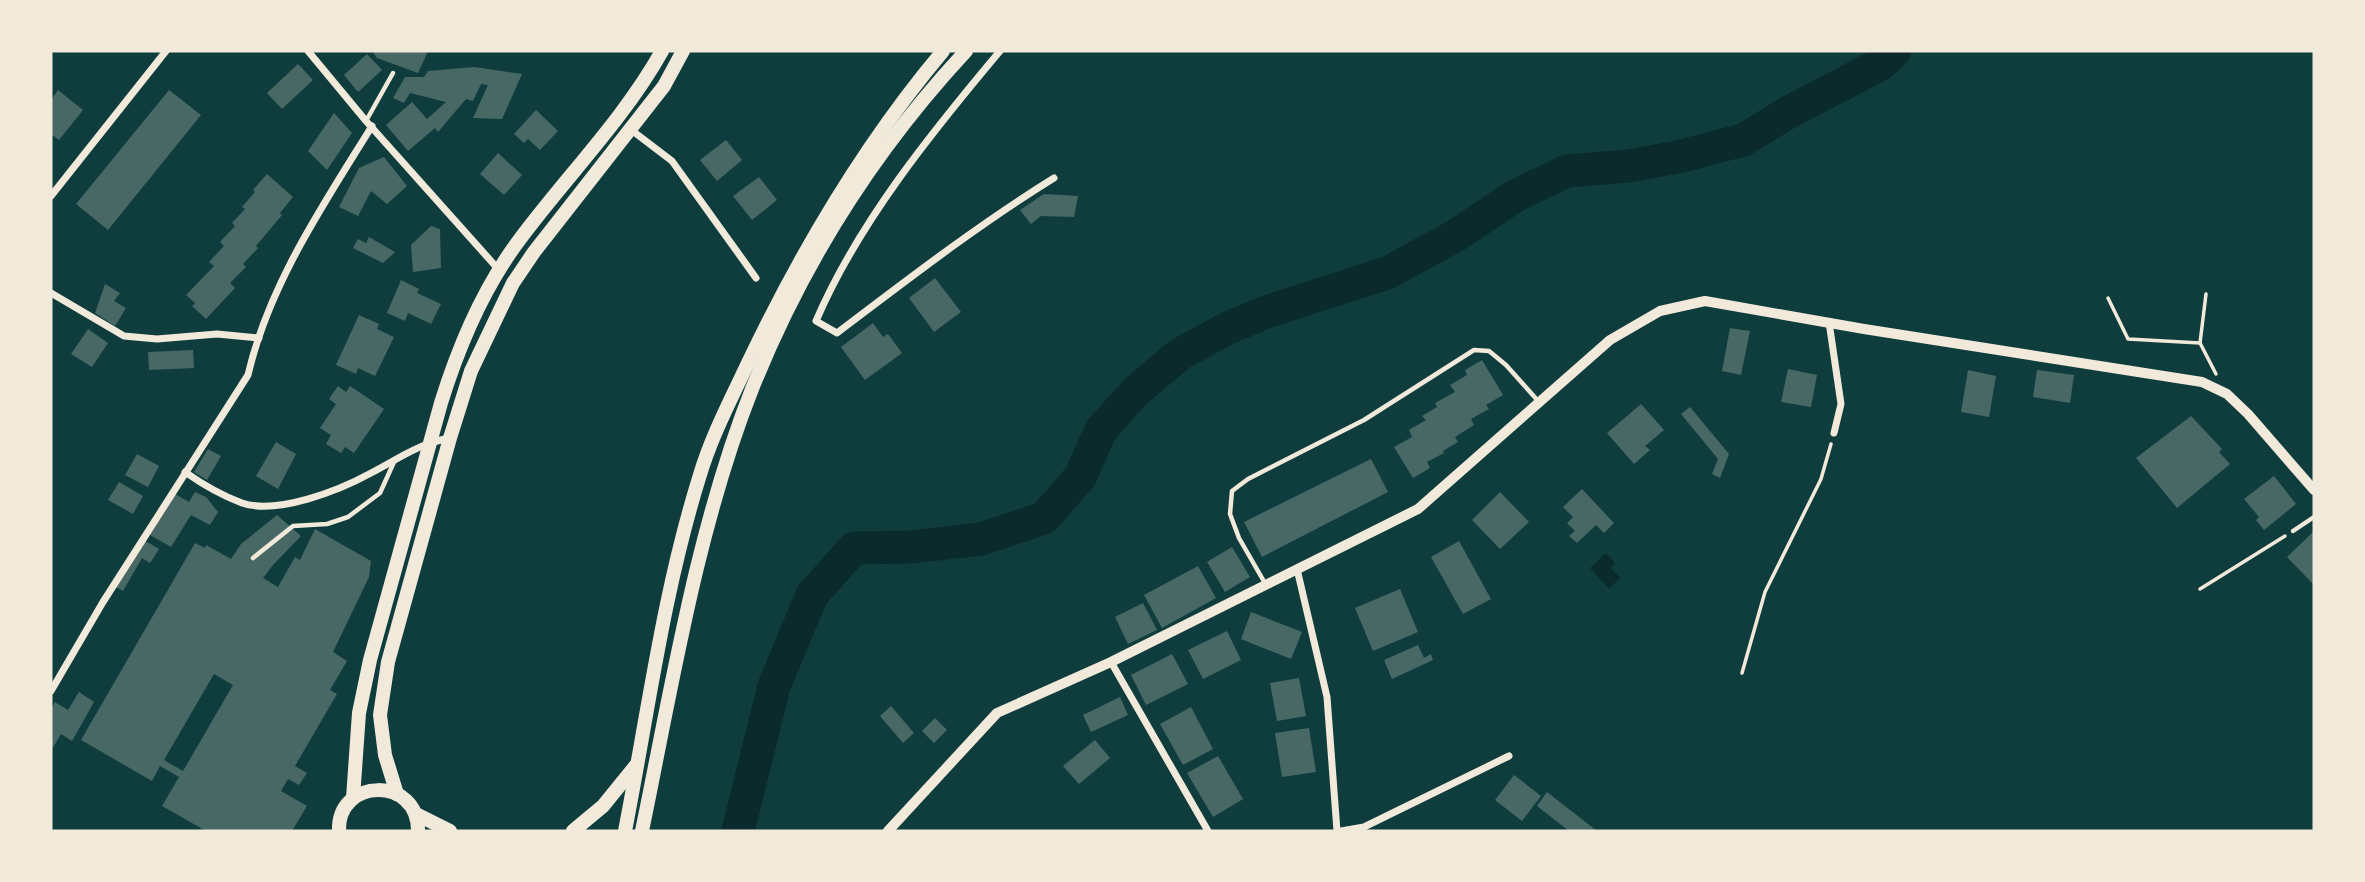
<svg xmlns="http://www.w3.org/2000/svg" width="2365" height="882" viewBox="0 0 2365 882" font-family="'Work Sans',sans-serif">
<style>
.water{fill:#0a2a2b}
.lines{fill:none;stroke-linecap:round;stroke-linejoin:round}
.river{stroke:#0a2a2b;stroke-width:33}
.building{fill:#486865;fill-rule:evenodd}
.path{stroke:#f1e9da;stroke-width:3.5}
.service{stroke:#f1e9da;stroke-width:4.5}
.minor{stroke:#f1e9da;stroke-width:7}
.tertiary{stroke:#f1e9da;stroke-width:10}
.primary{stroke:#f1e9da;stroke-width:14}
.trunk{stroke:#f1e9da;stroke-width:14}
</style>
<rect width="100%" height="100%" fill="#0f3d3e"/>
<path class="water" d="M1606 553 1615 563 1611 568 1620 578 1609 589 1590 568Z"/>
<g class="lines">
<path class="river" d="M738 831 774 686 812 595 854 548 910 547 981 539 1044 518 1080 477 1101 430 1137 390 1180 354 1228 328 1269 311 1387 273 1455 236 1515 196 1567 171 1628 166 1678 157 1743 140 1789 112 1881 64 1895 51"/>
</g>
<g class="building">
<path d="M372 51H428L418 73 377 58Z"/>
<path d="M367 54 382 70 358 92 344 75Z"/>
<path d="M298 64 313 80 282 109 267 93Z"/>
<path d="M474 67 522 74 502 119 473 118 488 85 481 84 473 101 466 99 438 132 435 128 408 151 386 125 412 102 427 119 446 102 410 93 404 103 393 98 405 77H424L428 71Z"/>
<path d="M58 90 83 110 59 140 51 134V100Z"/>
<path d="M169 90 201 115 108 230 76 204Z"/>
<path d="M536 110 558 131 540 150 528 139 524 143 514 134Z"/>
<path d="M334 113 352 133 327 170 308 151Z"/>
<path d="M726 140 742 160 717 181 700 160Z"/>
<path d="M498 153 522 175 504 195 480 174Z"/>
<path d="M384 157 407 186 387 204 371 191 358 216 339 207 359 168Z"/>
<path d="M267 174 293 197 280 213 282 215 256 246 258 248 243 264 246 267 230 283 235 288 206 319 192 306 195 303 186 295 214 266 209 262 224 246 220 242 235 226 232 223 245 209 242 207 255 192 253 190Z"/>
<path d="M759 177 777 200 752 220 733 196Z"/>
<path d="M1044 194 1078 196 1074 217 1041 216 1031 224 1020 210Z"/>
<path d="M431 226 440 229 441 268 413 272 411 245Z"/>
<path d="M369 237 395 252 383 263 353 248 358 239 366 243Z"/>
<path d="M935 278 961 312 934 332 909 298Z"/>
<path d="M401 280 419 289 417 293 441 304 431 324 408 313 405 321 387 313Z"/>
<path d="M105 284 120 293 114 301 126 308 115 326 95 313Z"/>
<path d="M359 315 379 324 377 329 394 337 375 376 358 368 356 374 336 365Z"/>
<path d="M873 323 883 337 888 334 902 353 865 380 841 347Z"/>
<path d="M1730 328 1750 331 1741 375 1722 371Z"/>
<path d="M88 329 108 343 92 367 71 354Z"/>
<path d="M193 350 194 368 149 370 148 352Z"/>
<path d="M1482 360 1503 395 1486 405 1489 409 1471 419 1474 425 1455 437 1458 442 1443 451 1444 453 1427 462 1430 468 1413 478 1394 447 1412 437 1409 430 1426 420 1422 416 1437 407 1435 403 1455 392 1450 385 1467 375 1465 370Z"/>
<path d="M1788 369 1817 375 1811 407 1781 402Z"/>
<path d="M1968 370 1996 376 1989 417 1961 412Z"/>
<path d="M2037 370 2074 375 2070 403 2033 397Z"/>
<path d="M338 386 346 392 350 386 384 409 354 453 345 447 341 453 326 444 331 435 320 428 336 404 329 399Z"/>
<path d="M1641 404 1664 430 1645 446 1650 450 1634 464 1607 433Z"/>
<path d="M1690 407 1729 454 1720 478 1712 474 1718 459 1681 414Z"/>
<path d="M2191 416 2222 449 2219 452 2230 464 2177 508 2136 458Z"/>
<path d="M276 442 296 454 278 489 256 476Z"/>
<path d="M208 449 221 456 207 480 194 472Z"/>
<path d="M137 454 159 466 148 487 125 475Z"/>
<path d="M1371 459 1388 492 1262 557 1244 522Z"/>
<path d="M2274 476 2296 504 2264 530 2256 520 2259 517 2244 499Z"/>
<path d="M119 482 143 496 133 514 108 500Z"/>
<path d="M1582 489 1614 523 1604 533 1596 525 1577 543 1569 536 1575 531 1567 523 1573 517 1563 507Z"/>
<path d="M195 492 206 497 218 512 210 525 191 515 171 547 150 535 175 494 189 502Z"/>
<path d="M1500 492 1529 522 1500 549 1472 520Z"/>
<path d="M277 515 301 536 273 565 263 578 278 587 295 557 300 560 315 529 371 561 369 577 333 652 347 661 330 690 337 694 295 766 307 773 299 785 288 779 281 791 307 806 292 831H206L162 806 179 777 160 766 152 781 81 740 195 543 205 548 206 545 231 559 241 544ZM214 674 233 685 183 771 164 760Z"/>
<path d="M2314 531V582L2313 584 2287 557Z"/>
<path d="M144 540 159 549 150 563 142 558 123 591 116 587Z"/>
<path d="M1459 541 1491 599 1463 614 1431 557Z"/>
<path d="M1232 547 1250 577 1225 592 1207 562Z"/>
<path d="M1198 566 1216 598 1162 628 1144 595Z"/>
<path d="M1400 589 1418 632 1373 651 1355 608Z"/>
<path d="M1143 603 1157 630 1128 644 1115 617Z"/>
<path d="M1251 612 1302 632 1291 659 1241 639Z"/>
<path d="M1227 631 1241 660 1203 679 1188 650Z"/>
<path d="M1418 645 1424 658 1431 654 1433 660 1392 679 1384 660Z"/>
<path d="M1172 654 1188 684 1146 705 1131 675Z"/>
<path d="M1299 678 1306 716 1277 721 1270 683Z"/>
<path d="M79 692 94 702 72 741 61 734 51 751V709L55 702 68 710Z"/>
<path d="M1120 697 1128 715 1091 732 1083 715Z"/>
<path d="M891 706 914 733 903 743 880 716Z"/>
<path d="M1191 707 1213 749 1183 765 1160 724Z"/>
<path d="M935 718 947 730 934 743 922 731Z"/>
<path d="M1309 728 1316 772 1282 777 1275 733Z"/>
<path d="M1095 740 1110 758 1079 784 1063 766Z"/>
<path d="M1218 756 1243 799 1213 817 1187 773Z"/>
<path d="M1514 775 1541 796 1522 821 1495 800Z"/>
<path d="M1547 792 1597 831H1569L1537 806Z"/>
</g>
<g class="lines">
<g class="path">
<path d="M2108 298 2128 339 2200 343 2216 374"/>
<path d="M2200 343 2206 294"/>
<path d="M2200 589 2285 536"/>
<path d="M1742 673 1765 592 1821 479 1831 444"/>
</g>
<g class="service">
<path d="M366 121 393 73"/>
<path d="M2293 531 2314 517"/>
<path d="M253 558 293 526 327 524 348 517 380 493 394 462"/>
<path d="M1266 585 1239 538 1230 514 1232 491 1248 479 1364 420 1474 350 1489 351 1506 365 1539 402"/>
</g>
<g class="minor">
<path d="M308 51 366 121 499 270"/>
<path d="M1000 51C932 132 858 223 816 321L837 333C907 280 978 225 1054 178"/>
<path d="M630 129 672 161 756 278"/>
<path d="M51 196 166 51"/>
<path d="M51 293 124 336 157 339 217 334 259 338"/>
<path d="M1829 322 1841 404 1834 433"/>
<path d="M185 472C202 484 223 496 242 503 278 515 340 490 371 473 400 458 416 445 449 438"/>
<path d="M1297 569 1327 697 1337 831"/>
<path d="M1111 662 1208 831"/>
<path d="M51 691 103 602 248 375C269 284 324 204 372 126"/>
<path d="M1341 831 1364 827 1509 756"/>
</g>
<path class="tertiary" d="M888 831 997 713 1111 662 1418 509 1610 340 1660 311 1705 301 1864 329 2202 382 2227 394 2248 414 2314 490"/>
<g class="primary">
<path d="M397 794 385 755 380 715 388 662 450 438 471 371 513 283 534 252 664 86 683 51"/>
<path d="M353 798 359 713 370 660 441 403C459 345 483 288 520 239 567 176 624 119 662 51"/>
<path d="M339 831C337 777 419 776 418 831"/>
</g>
<g class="trunk">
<path d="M416 814 450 831"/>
<path d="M573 831 603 806 637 764"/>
<path d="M625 831C648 713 663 594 699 478 711 437 731 399 749 361 802 250 864 145 943 51"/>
<path d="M642 831C672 686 697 528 752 389 802 264 874 150 966 51"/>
</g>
</g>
<rect width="2365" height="882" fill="none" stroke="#f1e9da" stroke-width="105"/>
</svg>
